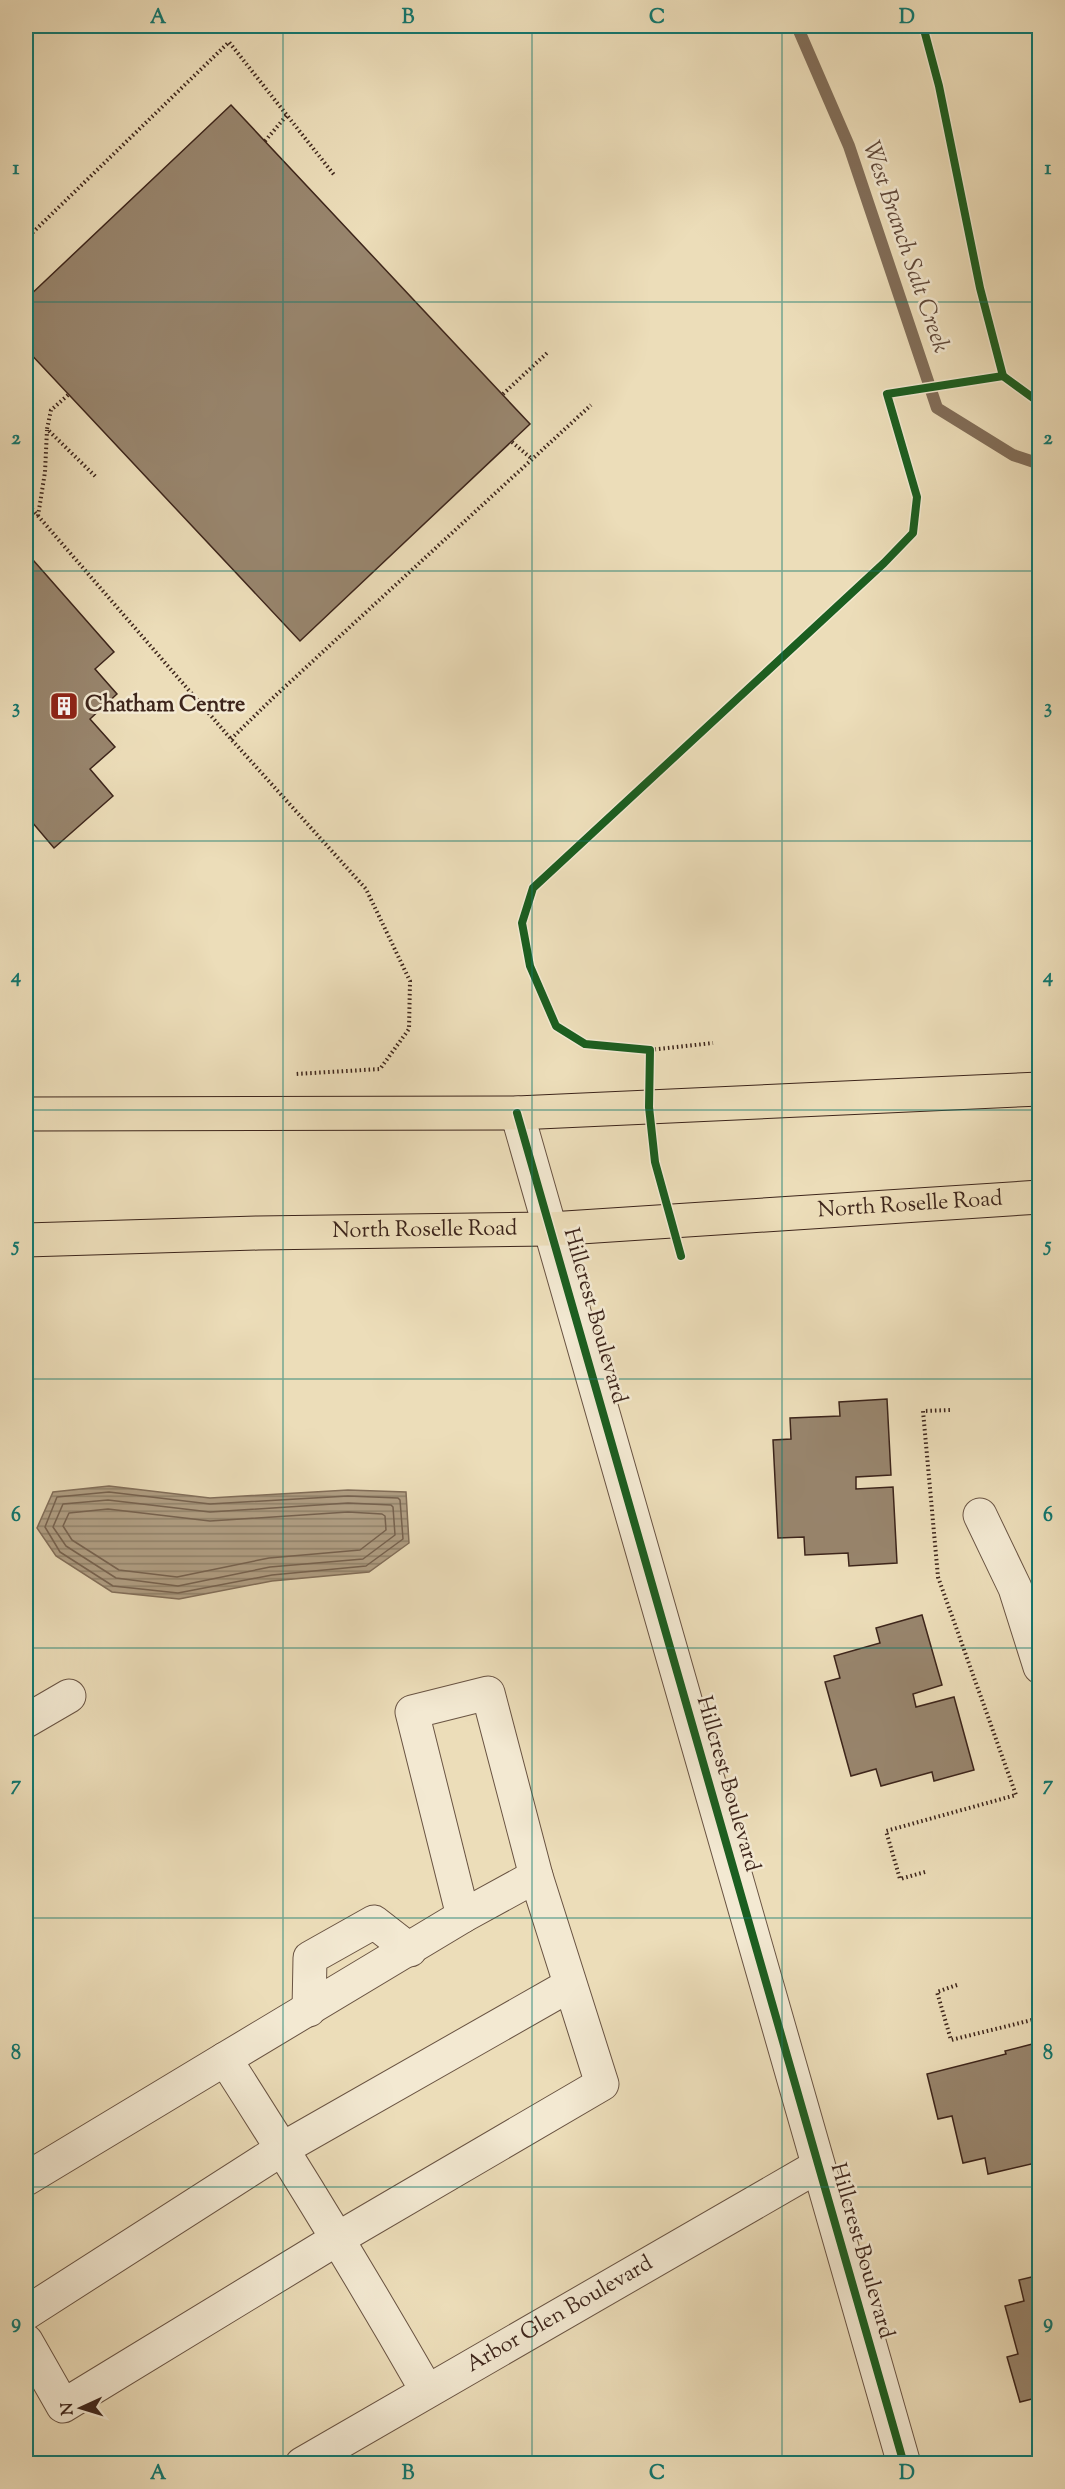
<svg xmlns="http://www.w3.org/2000/svg" width="1065" height="2489" viewBox="0 0 1065 2489" font-family="'Sorts Mill Goudy',serif">
<style>
.water{fill:url(#water-rules);stroke:#826e59;stroke-width:1.5}
.lines{fill:none;stroke-linecap:round;stroke-linejoin:round}
.shore{stroke:#76624f;stroke-width:1.5}
.stream{stroke:#826e59;stroke-width:12}
.building{fill:#98856d;stroke:#3d251b;stroke-width:1.5}
.minor-casing{stroke:#695342;stroke-width:35}
.major-casing{stroke:#3d251b;stroke-width:35}
.path{stroke:#3d251b;stroke-width:4;stroke-dasharray:1.5 3;stroke-linecap:butt}
.minor{stroke:#f3e9d2;stroke-width:33}
.major{stroke:#ecddb9;stroke-width:33}
.cycleway-casing{stroke:#f3e9d2;stroke-width:11}
.cycleway{stroke:#1b5e20;stroke-width:8}
.grid{fill:none;stroke:#0f766e;stroke-width:1.5;stroke-opacity:0.55}
.labels{text-anchor:middle;dominant-baseline:central;stroke-width:5;stroke-linejoin:round;paint-order:stroke}
.poi-label{font-size:22px;font-weight:bold;fill:#3d251b;stroke:#f3e9d2;text-anchor:start}
.street-label{font-size:22px;fill:#3d251b;stroke:#f3e9d2}
.water-label{font-size:24px;font-style:italic;fill:#60493a;stroke:#f3e9d2}
.neatline{fill:none;stroke:#0f766e;stroke-width:2}
.grid-label{font-size:20px;text-anchor:middle;font-weight:bold;fill:#0f766e}
</style>
<defs>
<pattern id="water-rules" width="6" height="5" patternUnits="userSpaceOnUse" patternTransform="scale(1.5)"><rect width="6" height="5" fill="#b09e83"/><path d="M0 2.5h6" fill="none" stroke="#90816a"/></pattern>
</defs>
<rect width="100%" height="100%" fill="#ecddb9"/>
<filter id="stains"><feTurbulence type="fractalNoise" baseFrequency=".00333" numOctaves="4"/><feColorMatrix values="0 0 0 0 .2 0 0 0 0 .09 0 0 0 0 .02 0 0 0 .5 -.17"/></filter>
<radialGradient id="worn" r=".72"><stop offset=".6" stop-color="#630" stop-opacity="0"/><stop offset="1" stop-color="#630" stop-opacity=".3"/></radialGradient>
<path class="water" d="M109 1486 210 1498 348 1490 406 1492 409 1543 369 1572 272 1581 179 1599 112 1592 56 1556 37 1528 53 1492Z"/>
<g class="lines">
<g class="shore">
<path d="M109 1492 210 1504 348 1496 398 1498 400 1500 403 1539 366 1566 272 1575 178 1593 113 1586 60 1552 45 1527 57 1497Z"/>
<path d="M108 1500 210 1512 348 1503 391 1505 393 1507 395 1535 363 1559 270 1567 178 1586 116 1578 66 1546 53 1527 63 1504Z"/>
<path d="M108 1509 210 1521 348 1512 382 1514 385 1516 386 1530 360 1550 269 1558 177 1577 119 1570 72 1540 63 1526 69 1513Z"/>
</g>
<path class="stream" d="M797 26 849 146 937 408 1013 455 1040 464"/>
</g>
<g class="building">
<path d="M231 105 530 424 300 641 26 349V299Z"/>
<path d="M26 552 114 652 95 669 117 694 90 719 115 747 90 769 113 796 54 848 26 815Z"/>
<path d="M887 1399 891 1475 856 1477V1489L893 1487 897 1563 849 1566 848 1553 805 1555 804 1537 778 1538 773 1440 791 1439 790 1418 840 1416 839 1402Z"/>
<path d="M922 1615 942 1685 913 1694 916 1707 954 1697 974 1770 934 1781 932 1772 881 1786 876 1769 851 1776 825 1682 840 1678 834 1656 880 1643 876 1628Z"/>
<path d="M1040 2042V2162L988 2174 985 2158 963 2163 952 2116 938 2119 927 2074 1006 2054 1005 2051Z"/>
<path d="M1040 2275V2397L1020 2402 1007 2357 1018 2354 1005 2306 1024 2301 1019 2280Z"/>
</g>
<g class="lines">
<g class="minor-casing">
<g id="minor">
<path d="M517 1113 904 2464"/>
<path d="M980 1515 1015 1588 1040 1667"/>
<path d="M26 1721 69 1696"/>
<path d="M463 1916 412 1712 488 1693 536 1876"/>
<path d="M309 2010 310 1958 374 1922 410 1950"/>
<path d="M26 2179 225 2059"/>
<path d="M26 2313 282 2149 570 1985"/>
<path d="M26 2341 63 2406 337 2239 602 2084 536 1876 463 1916 225 2059C295 2168 363 2279 427 2391"/>
<path id="s1" d="M302 2464 818 2166"/>
</g>
</g>
<g class="major-casing">
<g id="major">
<path d="M26 1114 517 1113 1040 1089"/>
<path id="s2" d="M26 1240 258 1233 550 1229 1040 1197"/>
</g>
</g>
<g class="path">
<path d="M265 141 287 115"/>
<path d="M26 239 229 42 335 176"/>
<path d="M503 394 547 353"/>
<path d="M68 395 51 410 47 429 96 477"/>
<path d="M512 442 532 459"/>
<path d="M26 502 231 739 366 889 410 981 409 1029 380 1069 296 1074"/>
<path d="M38 516 45 472 47 430"/>
<path d="M231 739 276 695 591 405"/>
<path d="M650 1050 713 1043"/>
<path d="M925 1872 900 1879 886 1831 1016 1795 938 1577 923 1411 950 1410"/>
<path d="M957 1985 937 1992 951 2040 1040 2018"/>
</g>
<use href="#minor" class="minor"/>
<use href="#major" class="major"/>
<g class="cycleway-casing">
<g id="cycleway">
<path d="M923 26 939 86 980 288 1003 376 1040 403"/>
<path d="M517 1113 904 2464"/>
<path d="M681 1256 655 1162 649 1107 650 1050 585 1044 556 1026 530 966 522 923 533 888 884 563 913 533 917 497 887 394 1003 376"/>
</g>
</g>
<use href="#cycleway" class="cycleway"/>
</g>
<path class="grid" d="M283 26V2464M532 26V2464M782 26V2464M26 302H1040M26 571H1040M26 841H1040M26 1110H1040M26 1379H1040M26 1648H1040M26 1918H1040M26 2187H1040"/>
<defs>
<g id="building-square" transform="scale(1.5)"><rect x="-9" y="-9" width="18" height="18" rx="4" fill="#8f2418" stroke="#f3e9d2"/><path d="M-4-6H4V6H1V3H-1V6H-4ZM-2.5-4.3h1.7v1.8h-1.7ZM.8-4.3h1.7v1.8H.8ZM-2.5-1h1.7V.8h-1.7ZM.8-1h1.7V.8H.8Z" fill="#fff"/></g>
</defs>
<g fill-rule="evenodd">
<use href="#building-square" x="64" y="706"/>
</g>
<g class="labels">
<g class="poi-label">
<text x="85" y="706">Chatham Centre</text>
</g>
<g class="street-label">
<text stroke="none"><textPath href="#s2" startOffset="885">North Roselle Road</textPath></text>
<text stroke="none"><textPath href="#s2" startOffset="399">North Roselle Road</textPath></text>
<text transform="translate(594 1316) rotate(74)">Hillcrest Boulevard</text>
<text transform="translate(727 1784) rotate(74)">Hillcrest Boulevard</text>
<text transform="translate(861 2251) rotate(74)">Hillcrest Boulevard</text>
<text stroke="none"><textPath href="#s1" startOffset="298">Arbor Glen Boulevard</textPath></text>
</g>
<g class="water-label">
<text transform="translate(905 247) rotate(71)">West Branch Salt Creek</text>
</g>
</g>
<rect width="1065" height="2489" fill="none" stroke="#ecddb9" stroke-width="66"/>
<g transform="translate(81 2408) rotate(266)" stroke="#f3e9d2" stroke-width="4.5" paint-order="stroke">
<path d="M0-4.5L10 22L0 15L-10 22Z" fill="#3d251b"/>
<text y="-9" font-size="16" font-weight="bold" text-anchor="middle" fill="#3d251b">N</text>
</g>
<rect x="33" y="33" width="999" height="2423" class="neatline"/>
<g class="grid-label">
<text x="158" y="23">A</text>
<text x="408" y="23">B</text>
<text x="657" y="23">C</text>
<text x="907" y="23">D</text>
<text x="16" y="174">1</text>
<text x="1048" y="174">1</text>
<text x="16" y="444">2</text>
<text x="1048" y="444">2</text>
<text x="16" y="713">3</text>
<text x="1048" y="713">3</text>
<text x="16" y="982">4</text>
<text x="1048" y="982">4</text>
<text x="16" y="1251">5</text>
<text x="1048" y="1251">5</text>
<text x="16" y="1521">6</text>
<text x="1048" y="1521">6</text>
<text x="16" y="1790">7</text>
<text x="1048" y="1790">7</text>
<text x="16" y="2059">8</text>
<text x="1048" y="2059">8</text>
<text x="16" y="2328">9</text>
<text x="1048" y="2328">9</text>
<text x="158" y="2479">A</text>
<text x="408" y="2479">B</text>
<text x="657" y="2479">C</text>
<text x="907" y="2479">D</text>
</g>
<rect width="100%" height="100%" filter="url(#stains)"/>
<rect width="100%" height="100%" fill="url(#worn)"/>
</svg>
